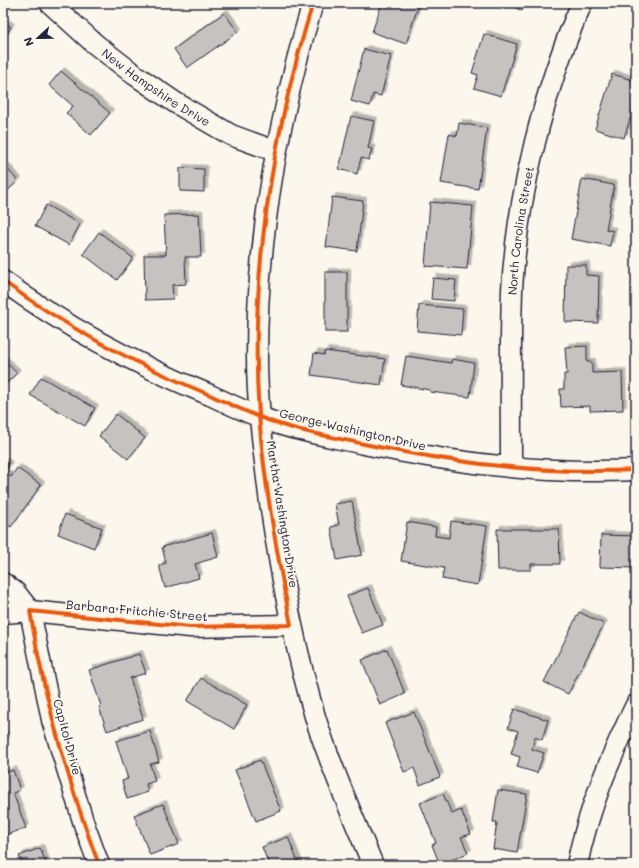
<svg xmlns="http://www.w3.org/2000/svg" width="639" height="868" viewBox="0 0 639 868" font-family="Mali,sans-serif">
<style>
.building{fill:#c6c2c0;stroke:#22223b;filter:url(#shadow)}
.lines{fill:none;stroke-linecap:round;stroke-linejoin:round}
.minor-casing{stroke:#22223b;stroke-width:23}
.minor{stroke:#fbf7ec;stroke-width:20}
.cycleway-casing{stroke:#fbf7ec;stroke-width:6}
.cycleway{stroke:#e8590c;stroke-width:4}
.labels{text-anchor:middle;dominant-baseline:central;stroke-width:4;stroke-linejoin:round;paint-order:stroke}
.street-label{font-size:12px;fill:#22223b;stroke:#fbf7ec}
</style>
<defs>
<filter id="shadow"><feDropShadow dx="3.5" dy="-3.5" stdDeviation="0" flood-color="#0004"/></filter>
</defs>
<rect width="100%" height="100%" fill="#fbf7ec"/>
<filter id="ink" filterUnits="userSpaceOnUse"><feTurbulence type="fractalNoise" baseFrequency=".025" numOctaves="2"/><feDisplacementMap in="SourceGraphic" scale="8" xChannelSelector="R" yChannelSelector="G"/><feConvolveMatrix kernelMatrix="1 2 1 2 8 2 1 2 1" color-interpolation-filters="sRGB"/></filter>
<g filter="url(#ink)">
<g class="building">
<path d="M382 3H419L406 44 372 32Z"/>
<path d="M507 3H526L522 11Z"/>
<path d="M224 13 238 32 187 68 174 49Z"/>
<path d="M3 22 11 27 3 40Z"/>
<path d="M484 34 517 44 501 96 474 88 478 75 472 73Z"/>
<path d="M364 49 391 56 381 96 373 94 370 106 351 101Z"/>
<path d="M61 71 110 113 91 135 66 113 73 106 49 85Z"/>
<path d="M612 74 636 81V100L624 138 595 129Z"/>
<path d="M351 116 374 121 368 148 372 149 369 160 361 158 357 174 339 169Z"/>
<path d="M459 123 487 128 478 189 441 183 449 134 457 136Z"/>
<path d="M3 164 18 181 3 195Z"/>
<path d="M180 168 204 169V192L180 191Z"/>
<path d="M582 179 614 185 606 230 613 231 610 246 571 239Z"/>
<path d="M332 197 363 201 357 251 326 247Z"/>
<path d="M430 202 473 206 467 269 425 266Z"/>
<path d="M46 205 80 224 69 245 35 226Z"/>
<path d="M199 214 201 257H185L186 284 172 285 173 299 145 300 144 255H166L164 215Z"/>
<path d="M99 232 133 258 117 280 83 254Z"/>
<path d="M566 265H586V275L599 276 598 323 565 322Z"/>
<rect x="325" y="272" width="22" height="60"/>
<path d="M433 278 456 280 454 301 431 299Z"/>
<path d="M419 305 463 309 461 335 417 331Z"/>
<path d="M587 346V362H592V373L622 372 623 410 590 411V406L561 407 560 389H564V374H567L565 347Z"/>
<path d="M325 351 385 359 381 385 311 375 314 353 324 355Z"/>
<path d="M406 356 451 363 452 359 474 363 470 397 430 392V390L401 385Z"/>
<path d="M3 360 17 373 6 384 3 381Z"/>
<path d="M41 377 95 408 85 426 30 395Z"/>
<path d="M116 414 145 438 128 459 99 436Z"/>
<path d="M3 461 9 465 4 473 11 477 17 468 41 485 11 527 3 522Z"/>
<path d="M352 501 362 555 337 560 331 527 339 525 335 504Z"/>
<path d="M65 514 102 528 94 548 58 534Z"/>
<path d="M451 521 487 526 478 585 442 579 444 568 401 561 407 522 436 527 435 536 449 538Z"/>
<path d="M497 529H559L560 564H531V570H498Z"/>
<path d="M212 533 218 557 195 564 199 578 165 588 159 565 166 563 162 547Z"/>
<path d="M601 535 636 536V568L600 567Z"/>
<path d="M368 588 383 625 362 633 347 596Z"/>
<path d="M579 612 604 624 568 694 544 682Z"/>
<path d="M387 649 405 694 380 705 362 660Z"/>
<path d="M139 654 146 673 130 678 143 719 107 731 99 707 101 706 89 670Z"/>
<path d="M201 678 247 705 234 729 187 701Z"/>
<path d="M514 709 548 720 542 740 535 737 532 749 544 753 537 773 517 767 520 757 511 754 518 731 508 728Z"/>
<path d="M414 712 440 777 420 785 414 768 404 772 385 723Z"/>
<path d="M3 731 6 741 3 742Z"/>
<path d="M150 731 159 762 150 764 155 781 146 784 148 792 127 799 122 781 128 779 116 741Z"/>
<path d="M260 760 281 811 256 821 235 770Z"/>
<path d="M13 770 20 790 13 793 26 828 3 836V774Z"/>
<path d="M498 790 527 794 517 853 493 849 497 822H493Z"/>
<path d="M443 794 452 814 461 810 471 834 461 837 468 853 440 865 432 845 436 843 420 803Z"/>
<path d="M163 804 179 844 150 855 134 815Z"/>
<path d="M288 837 299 865H269L262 847Z"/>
<path d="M40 848 47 865H23L19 856Z"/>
</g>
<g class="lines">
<g class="minor-casing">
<g id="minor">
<path id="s1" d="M50 3 95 44 135 75 176 103 231 135 275 151"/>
<path d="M313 3C278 118 257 237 257 357 257 406 264 454 270 503 281 577 295 649 316 720 332 770 353 817 373 865"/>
<path d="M3 281C67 328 137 365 210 395 233 406 257 417 282 425 308 433 337 438 364 444 452 463 545 475 636 470"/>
<path id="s2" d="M511 466C511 408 510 349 512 290 517 197 544 88 582 3"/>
<path d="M3 583 15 592 30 611 52 720 84 824 99 865"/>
<path d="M3 613 30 611 190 627 291 625"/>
<path d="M577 865C588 809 611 756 636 705"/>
</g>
</g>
<use href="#minor" class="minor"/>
<g class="cycleway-casing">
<g id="cycleway">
<path d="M3 281C67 328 137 365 210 395 233 406 257 417 282 425 308 433 337 438 364 444 452 463 545 475 636 470"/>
<path d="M99 865C68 782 44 698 30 611L190 627 291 625C278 558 264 484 259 415 249 278 272 135 313 3"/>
</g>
</g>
<use href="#cycleway" class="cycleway"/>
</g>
</g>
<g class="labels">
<g class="street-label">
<text stroke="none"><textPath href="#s1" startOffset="136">New Hampshire Drive</textPath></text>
<text stroke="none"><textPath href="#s2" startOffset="236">North Carolina Street</textPath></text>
<text transform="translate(353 429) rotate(13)">George Washington Drive</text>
<text transform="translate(283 514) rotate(81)">Martha Washington Drive</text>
<text transform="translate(137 610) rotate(5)">Barbara Fritchie Street</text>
<text transform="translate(68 737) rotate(75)">Capitol Drive</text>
</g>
</g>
<rect width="639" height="868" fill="none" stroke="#fbf7ec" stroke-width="16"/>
<rect x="8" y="8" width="623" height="852" fill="none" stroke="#22223b" stroke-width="1.5" filter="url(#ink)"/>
<g transform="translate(38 38) rotate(248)" stroke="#fbf7ec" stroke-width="3" paint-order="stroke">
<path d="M0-3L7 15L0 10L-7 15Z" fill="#22223b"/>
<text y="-6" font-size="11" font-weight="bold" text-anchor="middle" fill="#22223b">N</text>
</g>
</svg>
